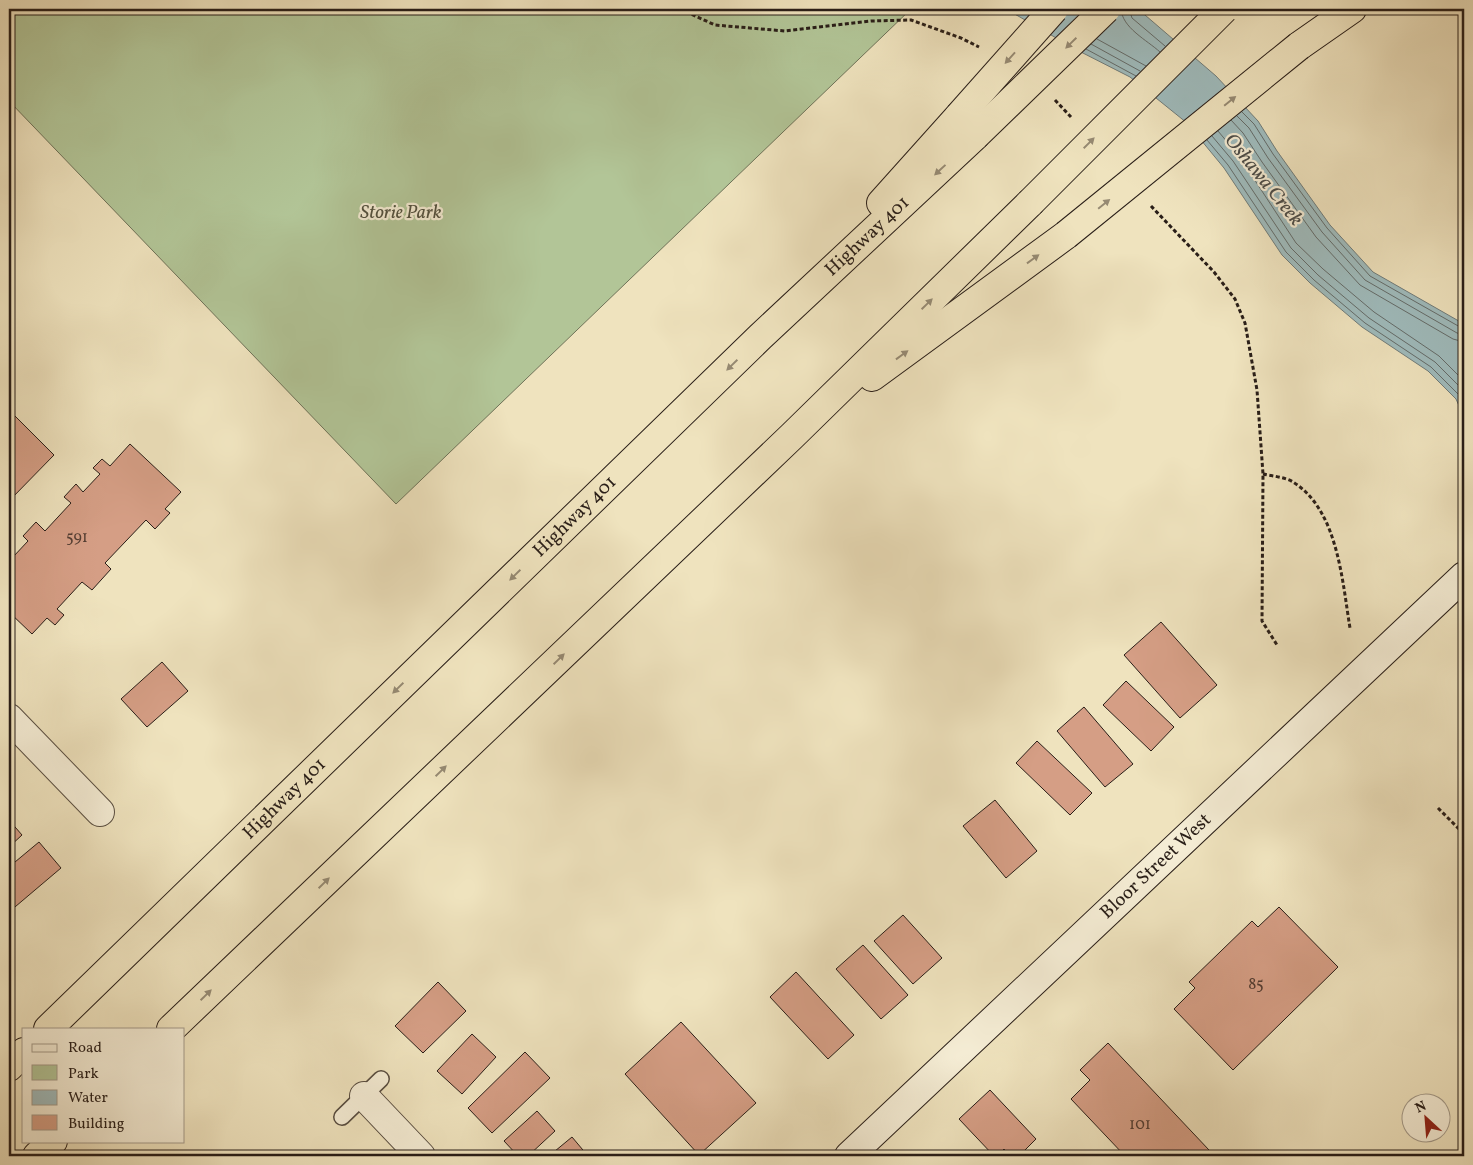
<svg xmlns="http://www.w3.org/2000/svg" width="1473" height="1165" viewBox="0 0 1473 1165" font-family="Vollkorn,serif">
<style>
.green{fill:#b2c597;stroke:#6e7258}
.water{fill:#9fbbbc;stroke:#707c7a}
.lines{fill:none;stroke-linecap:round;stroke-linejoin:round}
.shore{stroke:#646c6a;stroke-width:1}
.building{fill:#d59e85;stroke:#291e18}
.service-casing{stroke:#5a4f42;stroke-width:18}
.minor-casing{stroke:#5a4f42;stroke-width:30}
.secondary-casing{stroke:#291e18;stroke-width:30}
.motorway-casing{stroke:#291e18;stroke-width:30}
.path{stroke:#291e18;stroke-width:3;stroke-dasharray:4 2.5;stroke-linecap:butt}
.service{stroke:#f5edd5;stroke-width:15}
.minor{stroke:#f5edd5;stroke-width:28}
.secondary{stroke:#f5edd5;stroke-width:28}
.motorway{stroke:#efe3be;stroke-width:28}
.motorway-bridge-casing{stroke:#291e18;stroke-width:30;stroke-linecap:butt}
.motorway-bridge{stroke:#efe3be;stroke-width:28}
.oneway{fill:#968a73}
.labels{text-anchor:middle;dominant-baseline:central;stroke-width:4.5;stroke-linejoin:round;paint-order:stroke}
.number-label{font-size:16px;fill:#543e33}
.park-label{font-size:19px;font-style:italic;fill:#52503e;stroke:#f5edd5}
.street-label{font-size:19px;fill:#291e18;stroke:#f5edd5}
.water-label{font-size:20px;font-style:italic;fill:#4c4d49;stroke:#f5edd5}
</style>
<rect width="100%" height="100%" fill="#efe3be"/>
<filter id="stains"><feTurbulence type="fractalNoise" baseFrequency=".004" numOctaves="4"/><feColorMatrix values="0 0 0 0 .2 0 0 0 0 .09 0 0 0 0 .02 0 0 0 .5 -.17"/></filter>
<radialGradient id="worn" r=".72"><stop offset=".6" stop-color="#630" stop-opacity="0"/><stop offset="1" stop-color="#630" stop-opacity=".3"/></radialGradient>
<path class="green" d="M9 9H911L396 504 9 101Z"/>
<path class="water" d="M1006 9H1138L1216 76 1258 121 1277 151 1330 225 1373 272 1464 324V417L1456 399 1428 371 1362 327 1310 283 1282 255 1224 168 1187 123 1130 77 1077 50Z"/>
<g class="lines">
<g class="shore">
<path d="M1121 9C1122 28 1147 40 1160 52"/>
<path d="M1129 9 1132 18 1165 46"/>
<path d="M1097 39 1146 66"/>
<path d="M1091 44 1140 71"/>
<path d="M1086 49 1136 76"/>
<path d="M1242 112 1254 124 1273 154 1327 228 1370 276 1460 327 1464 328"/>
<path d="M1237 116 1249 128 1268 158 1322 232 1365 280 1457 333 1464 335"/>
<path d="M1231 120 1243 133 1262 162 1316 237 1360 285 1453 339 1464 342"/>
<path d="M1218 131 1239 156 1296 243 1323 269 1374 312 1439 356 1464 381"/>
<path d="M1212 136 1233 161 1291 248 1318 275 1369 318 1435 362 1464 391"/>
<path d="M1207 140 1228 165 1286 252 1314 280 1365 323 1431 367 1459 395 1464 405"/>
</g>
</g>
<g class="building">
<path d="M9 410 54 455 9 501Z"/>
<path d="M130 444 181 492 165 509 170 513 155 529 146 520 105 563 111 569 92 590 82 582 57 609 64 615 55 625 47 618 32 634 9 612V553L13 557 28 541 23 536 36 522 45 531 71 503 64 497 76 484 83 492 100 474 93 468 102 459 110 466Z"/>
<path d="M1161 622 1217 685 1180 718 1124 655Z"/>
<path d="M162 662 188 691 147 727 121 699Z"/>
<path d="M1126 681 1174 727 1151 751 1103 705Z"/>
<path d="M1084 707 1133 764 1105 787 1057 731Z"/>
<path d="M1037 741 1092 793 1070 815 1016 763Z"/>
<path d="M995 800 1037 851 1006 878 963 826Z"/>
<path d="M9 820 22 835 9 847Z"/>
<path d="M39 842 61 868 9 912V867Z"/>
<path d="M1279 907 1338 967 1233 1070 1174 1009 1195 988 1189 982 1252 921 1258 927Z"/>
<path d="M903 915 942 958 913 984 874 941Z"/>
<path d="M863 945 908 995 881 1019 836 969Z"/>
<path d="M796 972 854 1035 828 1059 770 997Z"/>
<path d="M438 982 466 1011 423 1053 395 1026Z"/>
<path d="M681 1022 756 1103 699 1155 625 1074Z"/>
<path d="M472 1034 496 1057 462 1094 437 1071Z"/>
<path d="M1108 1043 1209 1150 1203 1156H1125L1071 1099 1090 1080 1080 1070Z"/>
<path d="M525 1052 550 1078 492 1133 468 1108Z"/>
<path d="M990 1090 1036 1139 1019 1156H1010L1004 1149 997 1156H994L959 1119Z"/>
<path d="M537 1111 555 1131 528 1156H518L504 1141Z"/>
<path d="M572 1137 588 1156H549Z"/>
</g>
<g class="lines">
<g class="service-casing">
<path id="service" d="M342 1117 381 1079"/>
</g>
<g class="minor-casing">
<g id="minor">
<path d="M9 718 100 812"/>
<path d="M364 1096 421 1156"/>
</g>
</g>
<g class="secondary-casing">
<g id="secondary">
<path id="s1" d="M849 1156 1464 576"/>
</g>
</g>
<g class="motorway-casing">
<g id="motorway">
<path d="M1299 46 1352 9"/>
<path d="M881 203 959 116"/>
<path d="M872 377 1066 235"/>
<path id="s2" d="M48 1029 760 337 975 136"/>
<path d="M171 1029 792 436 1030 203"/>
<path d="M9 1067 24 1052"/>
<path d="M37 1156 53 1141"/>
</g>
</g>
<g class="path">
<path d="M680 9 715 25 785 31 871 21 911 20 961 38 979 47"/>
<path d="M1055 100 1071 117"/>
<path d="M1151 206 1214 272 1235 299 1245 323 1257 390 1263 474 1262 621 1277 645"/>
<path d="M1263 474C1272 476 1285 477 1293 482 1338 510 1342 580 1350 628"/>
<path d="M1438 808 1464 834"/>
</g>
<use href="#service" class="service"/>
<use href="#minor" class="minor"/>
<use href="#secondary" class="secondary"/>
<use href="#motorway" class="motorway"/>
<g class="motorway-bridge-casing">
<g id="motorway-bridge">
<path d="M959 116 1054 9"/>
<path d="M975 136 1106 9"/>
<path d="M1030 203 1224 9"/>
<path d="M1066 235 1299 46"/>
</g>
</g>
<use href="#motorway-bridge" class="motorway-bridge"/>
</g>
<defs><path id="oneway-solid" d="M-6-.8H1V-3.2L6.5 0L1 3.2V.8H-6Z" transform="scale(1.25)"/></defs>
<g class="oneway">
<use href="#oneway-solid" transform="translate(1071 43) rotate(136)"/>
<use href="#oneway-solid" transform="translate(1010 58) rotate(132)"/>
<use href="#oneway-solid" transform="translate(1230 101) rotate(-39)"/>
<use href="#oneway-solid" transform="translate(1089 143) rotate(-45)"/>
<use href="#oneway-solid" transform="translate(940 170) rotate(137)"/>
<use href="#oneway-solid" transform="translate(1104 204) rotate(-39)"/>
<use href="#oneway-solid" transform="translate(1033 259) rotate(-36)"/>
<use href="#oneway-solid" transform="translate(927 304) rotate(-44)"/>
<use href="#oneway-solid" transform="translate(902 355) rotate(-36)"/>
<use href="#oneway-solid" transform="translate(732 365) rotate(136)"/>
<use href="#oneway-solid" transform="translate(515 575) rotate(136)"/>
<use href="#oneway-solid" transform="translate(559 659) rotate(-44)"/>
<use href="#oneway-solid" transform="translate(398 688) rotate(136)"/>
<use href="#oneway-solid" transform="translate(441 771) rotate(-44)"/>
<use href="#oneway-solid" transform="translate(324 883) rotate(-44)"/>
<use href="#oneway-solid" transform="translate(206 995) rotate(-44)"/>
</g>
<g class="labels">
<g class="number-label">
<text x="77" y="538">591</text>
<text x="1256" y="985">85</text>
<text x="1140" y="1125">101</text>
</g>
<g class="park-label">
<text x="401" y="213">Storie Park</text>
</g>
<g class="street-label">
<text stroke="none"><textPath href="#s2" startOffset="1140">Highway 401</textPath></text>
<text stroke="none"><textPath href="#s2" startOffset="735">Highway 401</textPath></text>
<text stroke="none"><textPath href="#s2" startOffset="330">Highway 401</textPath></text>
<text stroke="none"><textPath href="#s1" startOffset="422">Bloor Street West</textPath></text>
</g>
<g class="water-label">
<text transform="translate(1263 180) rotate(51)">Oshawa Creek</text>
</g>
</g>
<rect width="1473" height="1165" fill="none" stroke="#efe3be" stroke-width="30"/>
<rect x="10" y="10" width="1453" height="1145" fill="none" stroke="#291e18" stroke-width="2.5"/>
<rect x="15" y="15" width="1443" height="1135" fill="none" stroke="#291e18"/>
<rect x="22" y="1028" width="162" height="115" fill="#f5edd5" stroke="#a39a89"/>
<rect x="32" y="1044" width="25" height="8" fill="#f5edd5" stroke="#a39a89"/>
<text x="68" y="1052" font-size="15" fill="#291e18">Road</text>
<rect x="32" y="1065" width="25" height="15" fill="#b2c597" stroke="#a39a89"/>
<text x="68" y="1078" font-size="15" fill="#291e18">Park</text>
<rect x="32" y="1090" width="25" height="15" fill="#9fbbbc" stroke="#a39a89"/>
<text x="68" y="1102" font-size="15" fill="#291e18">Water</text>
<rect x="32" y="1115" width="25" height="15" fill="#d59e85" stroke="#a39a89"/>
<text x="68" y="1128" font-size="15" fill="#291e18">Building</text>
<g transform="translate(1426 1118) rotate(334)"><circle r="24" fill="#f5edd5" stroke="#a39a89"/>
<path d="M0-4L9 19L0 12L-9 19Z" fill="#8f2418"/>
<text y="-8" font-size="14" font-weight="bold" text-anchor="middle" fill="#291e18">N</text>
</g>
<rect width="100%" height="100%" filter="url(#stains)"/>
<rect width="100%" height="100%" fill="url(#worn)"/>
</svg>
